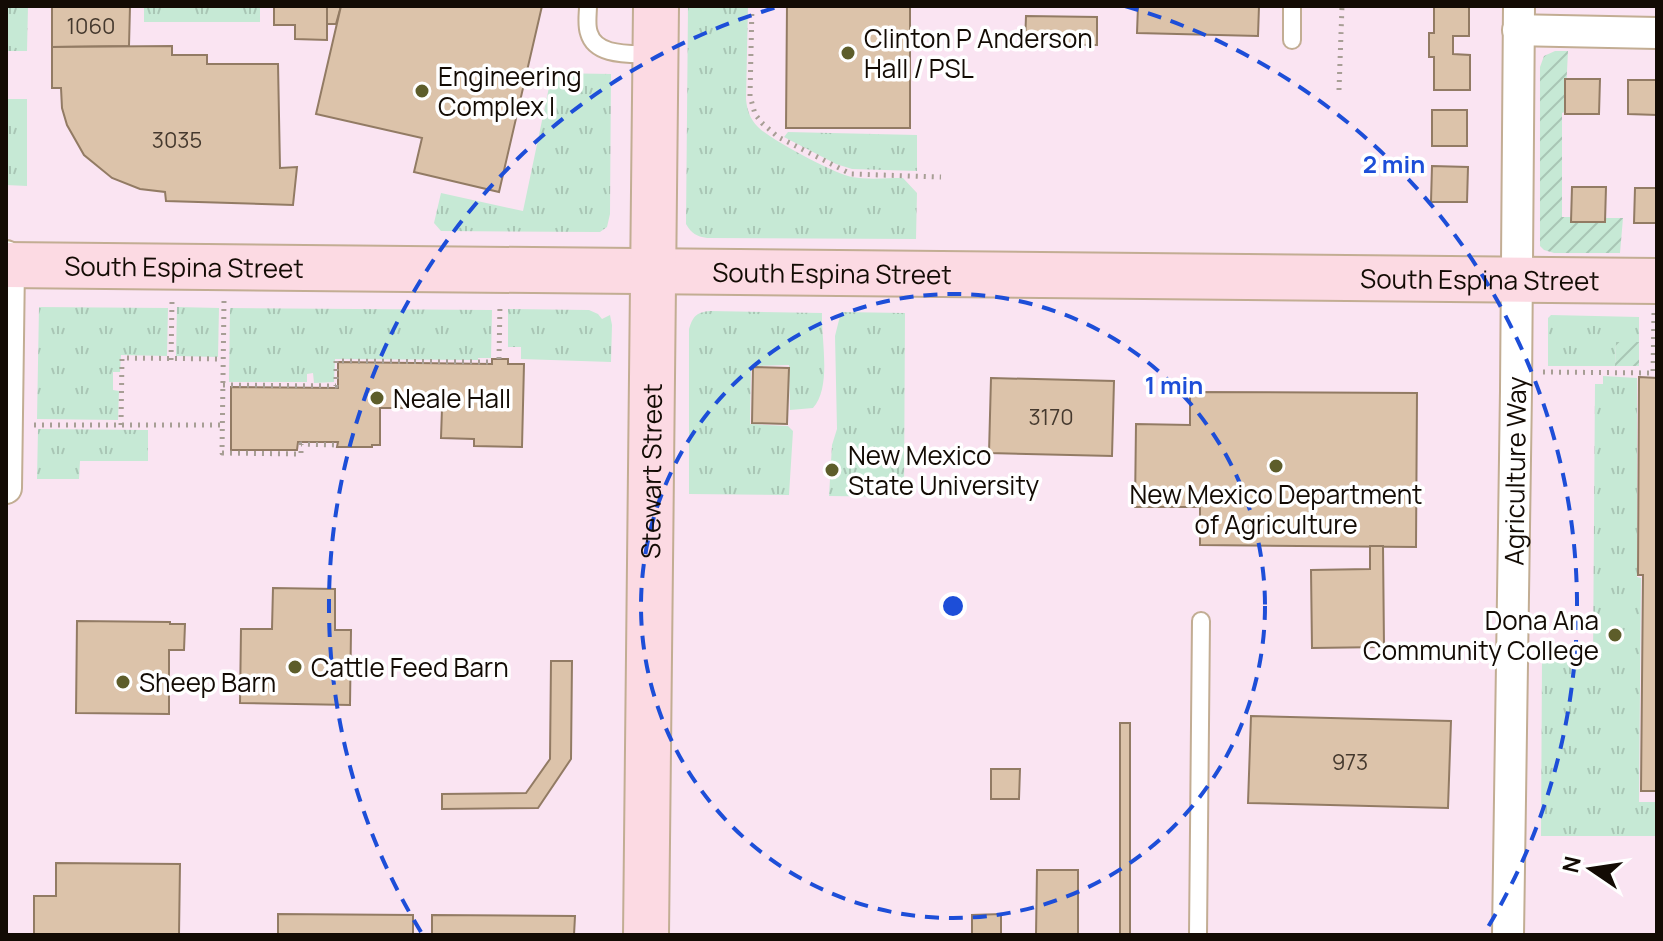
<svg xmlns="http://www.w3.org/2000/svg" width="1663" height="941" viewBox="0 0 1663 941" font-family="Manrope,sans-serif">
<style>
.education{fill:#fae4f2}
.grass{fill:url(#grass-tufts)}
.garden{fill:url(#garden-furrows)}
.building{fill:#dcc3aa;stroke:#927b64;stroke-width:2}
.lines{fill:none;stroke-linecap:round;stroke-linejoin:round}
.lane-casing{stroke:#c2ad93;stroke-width:20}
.street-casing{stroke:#c2ad93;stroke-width:34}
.secondary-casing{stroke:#c2ad93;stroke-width:48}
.path{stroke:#a79e95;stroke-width:5;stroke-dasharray:2 6;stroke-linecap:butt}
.lane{stroke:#fff;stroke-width:16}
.street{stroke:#fff;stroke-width:30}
.secondary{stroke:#fcdae3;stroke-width:44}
.ring{fill:none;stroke:#1d4ed8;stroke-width:4;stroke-dasharray:14 10}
.poi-dot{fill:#5d5d2a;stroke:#fff;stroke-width:3}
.labels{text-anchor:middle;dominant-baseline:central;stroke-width:7;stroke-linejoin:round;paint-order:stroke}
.number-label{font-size:22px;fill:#45392e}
.poi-label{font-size:26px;fill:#130b04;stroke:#fff;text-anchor:start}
.street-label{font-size:26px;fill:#130b04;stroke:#fff}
.centre{fill:#1d4ed8;stroke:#fff;stroke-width:4}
.ring-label{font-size:24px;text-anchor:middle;font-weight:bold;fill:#1d4ed8;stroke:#fff;stroke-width:7;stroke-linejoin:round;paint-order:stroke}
</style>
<defs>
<pattern id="grass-tufts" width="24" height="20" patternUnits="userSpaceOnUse" patternTransform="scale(2)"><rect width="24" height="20" fill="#c6e9d5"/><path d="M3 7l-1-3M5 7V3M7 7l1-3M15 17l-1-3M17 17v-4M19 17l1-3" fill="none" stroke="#a9c6b5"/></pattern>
<pattern id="garden-furrows" width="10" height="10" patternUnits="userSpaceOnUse" patternTransform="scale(2)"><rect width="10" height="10" fill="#c6e9d5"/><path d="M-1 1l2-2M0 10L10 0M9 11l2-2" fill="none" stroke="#a9c6b5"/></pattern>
</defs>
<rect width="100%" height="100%" fill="#fdf4e9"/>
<rect class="education" x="6" y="6" width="1651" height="929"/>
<g class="grass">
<path d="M6 6H28L27 51H6Z"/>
<rect x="144" y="6" width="116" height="16"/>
<path d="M688 6H748L746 99C747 110 750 119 758 127 769 139 837 175 852 177 868 180 886 178 903 178L917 193 916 239 707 238C696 236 692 234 686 224Z"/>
<path d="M552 73 611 74 610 214 607 227 600 232H595L441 231 434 223 441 193 523 211Z"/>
<path d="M6 99H27V186L6 185Z"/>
<path d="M788 132 917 135V171L852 169 836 164 784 137Z"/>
<path d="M39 307 168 308 167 356 121 355 120 372H113V390L119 391 118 420 37 419Z"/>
<path d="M177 307 219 308 218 357 176 356Z"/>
<path d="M230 308 492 310 491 358H478V360L335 359 334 382 314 383 313 373 307 374V382H229Z"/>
<path d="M508 309 589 310 598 314 602 319 610 315 612 325 611 362 521 359V347H508Z"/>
<path d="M710 311 822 313C821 339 832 387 813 408L790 410 789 365 751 366 750 424 788 426 793 431 789 495 689 494V329C693 316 697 312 710 311Z"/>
<path d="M841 312 905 313 904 497 829 496 832 445 837 429 835 336Z"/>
<path d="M1551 315 1639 317V342L1616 343 1615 366H1548V318Z"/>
<path d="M1603 376 1637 378V577L1641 578 1639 802H1657V836H1541L1542 660H1593L1595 384H1603Z"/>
<path d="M38 429 148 430V461H80L79 479H37Z"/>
</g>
<g class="garden">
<path d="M1555 51H1568L1565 112 1562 113V217H1571L1572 222H1605V218H1623L1620 253H1554L1544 250 1540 246V67L1544 56Z"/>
<path d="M1616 342H1639V366H1615Z"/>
</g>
<g class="building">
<path d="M52 6H130L129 46 52 47Z"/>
<path d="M274 6H327V40L295 39V25H274Z"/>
<path d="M327 6H341L336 24H327Z"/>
<path d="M341 6H542L499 192 414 172 422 138 316 114Z"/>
<path d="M787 6H910V128H786Z"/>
<path d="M1138 6H1259L1258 36 1137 33Z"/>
<path d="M1434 6H1469V36H1453V54L1470 55V90H1434V57H1429V33H1434Z"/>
<path d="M1026 16 1097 17V45L1025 44Z"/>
<path d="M172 46V55H207V64H278L280 168 297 167 293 205 166 201 165 192 140 189 112 178 84 155 67 125 62 108 61 88H52V47Z"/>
<path d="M1565 79H1600L1599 114H1565Z"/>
<path d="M1628 80H1657V115L1628 114Z"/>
<rect x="1432" y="110" width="35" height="36"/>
<path d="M1432 166 1468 167 1467 202H1431Z"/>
<path d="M1572 187H1606L1605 222H1571Z"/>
<path d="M1635 188H1657V223H1634Z"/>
<path d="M492 359H508V364H524L522 447 474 446V439L441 438 442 408H380V445H372V447H337L338 442H298L297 450H231V387L338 388V362L492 364Z"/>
<path d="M753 367 789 368 787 424 752 423Z"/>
<path d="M1639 377 1657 378V791H1641L1643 575H1638Z"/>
<path d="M991 378 1114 381 1112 456 989 453Z"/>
<path d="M1190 392 1417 393 1416 547 1200 545V507H1135L1136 424 1190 425Z"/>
<path d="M1370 546H1383L1384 647 1312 648 1311 570 1370 569Z"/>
<path d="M273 588 335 589V630H351L350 705 240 703 241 629H272Z"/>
<path d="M77 621 170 622V624H185L184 650H169V714L76 713Z"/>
<path d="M551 661H572L571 759 538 808 442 809V794L526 793 550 759Z"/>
<path d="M1251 716 1451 721 1448 808 1248 803Z"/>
<rect x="1120" y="723" width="10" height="212"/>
<path d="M991 769H1020L1019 799H991Z"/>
<path d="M56 863 180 864 179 935H34V896H56Z"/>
<path d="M1037 870H1078V935H1036Z"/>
<path d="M278 914 413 915V935H278Z"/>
<path d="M1001 914V935H972V915Z"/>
<path d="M432 915 575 916 574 935H432Z"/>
</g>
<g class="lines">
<g class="lane-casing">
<g id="lane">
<path d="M588 6C588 14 586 25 589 33 596 58 634 53 655 55"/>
<path d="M1292 40V6"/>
<path d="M1198 935 1201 621"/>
</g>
</g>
<g class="street-casing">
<g id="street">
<path d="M1518 30 1657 33"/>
<path d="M6 256 9 265 6 488"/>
<path id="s1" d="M1508 935 1516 391 1519 6"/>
</g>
</g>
<g class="secondary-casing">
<g id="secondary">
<path id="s2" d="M6 265 1657 281"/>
<path id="s3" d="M646 935 656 6"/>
</g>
</g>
<g class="path">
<path d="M752 6 750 96 755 114 762 123 778 137 851 174 941 177"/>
<path d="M1339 90 1342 6"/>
<path d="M224 301 222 453 301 454V444L337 445"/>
<path d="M499 359 500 304"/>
<path d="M171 360 172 301"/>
<path d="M1543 372 1653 373 1654 312"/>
<path d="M223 385 336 386V361L492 362"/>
<path d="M34 425H223"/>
<path d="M121 425 122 358 223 359"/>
</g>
<use href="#lane" class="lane"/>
<use href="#street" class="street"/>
<use href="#secondary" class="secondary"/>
</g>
<g class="ring">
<circle cx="953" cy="606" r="312"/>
<path d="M421 932A624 624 0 0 1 781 6M1125 6A624 624 0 0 1 1485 932"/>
</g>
<g class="poi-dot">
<circle cx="848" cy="53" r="8"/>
<circle cx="422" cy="91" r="8"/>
<circle cx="377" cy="398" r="8"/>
<circle cx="1276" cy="466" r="8"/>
<circle cx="832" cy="470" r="8"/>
<circle cx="1615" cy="635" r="8"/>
<circle cx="295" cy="667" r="8"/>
<circle cx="123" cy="682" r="8"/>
</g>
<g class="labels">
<g class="number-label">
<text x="91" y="26">1060</text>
<text x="177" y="140">3035</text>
<text x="1051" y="417">3170</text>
<text x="1350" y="762">973</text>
</g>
<g class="poi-label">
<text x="864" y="38">Clinton P Anderson<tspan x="864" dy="30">Hall / PSL</tspan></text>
<text x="438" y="76">Engineering<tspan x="438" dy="30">Complex I</tspan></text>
<text x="393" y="398">Neale Hall</text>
<text x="848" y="455">New Mexico<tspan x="848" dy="30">State University</tspan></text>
<text x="1276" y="494" text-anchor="middle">New Mexico Department<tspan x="1276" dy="30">of Agriculture</tspan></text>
<text x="1599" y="620" text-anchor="end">Dona Ana<tspan x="1599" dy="30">Community College</tspan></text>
<text x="311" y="667">Cattle Feed Barn</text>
<text x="139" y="682">Sheep Barn</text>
</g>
<g class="street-label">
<text stroke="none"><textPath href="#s2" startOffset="178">South Espina Street</textPath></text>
<text stroke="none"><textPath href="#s2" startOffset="826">South Espina Street</textPath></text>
<text stroke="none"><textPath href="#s2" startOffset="1474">South Espina Street</textPath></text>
<text stroke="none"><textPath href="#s3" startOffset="464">Stewart Street</textPath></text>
<text stroke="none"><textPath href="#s1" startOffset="464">Agriculture Way</textPath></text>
</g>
</g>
<circle cx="953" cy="606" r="12" class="centre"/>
<g class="ring-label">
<text x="1394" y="173">2 min</text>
<text x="1174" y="394">1 min</text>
</g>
<rect width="1663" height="941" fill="none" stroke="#130b04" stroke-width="16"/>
<g transform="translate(1591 869) rotate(283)" stroke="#ffffff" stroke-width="6" paint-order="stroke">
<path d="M0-6L14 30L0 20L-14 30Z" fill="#130b04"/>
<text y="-12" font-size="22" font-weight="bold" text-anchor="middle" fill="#130b04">N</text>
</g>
</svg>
